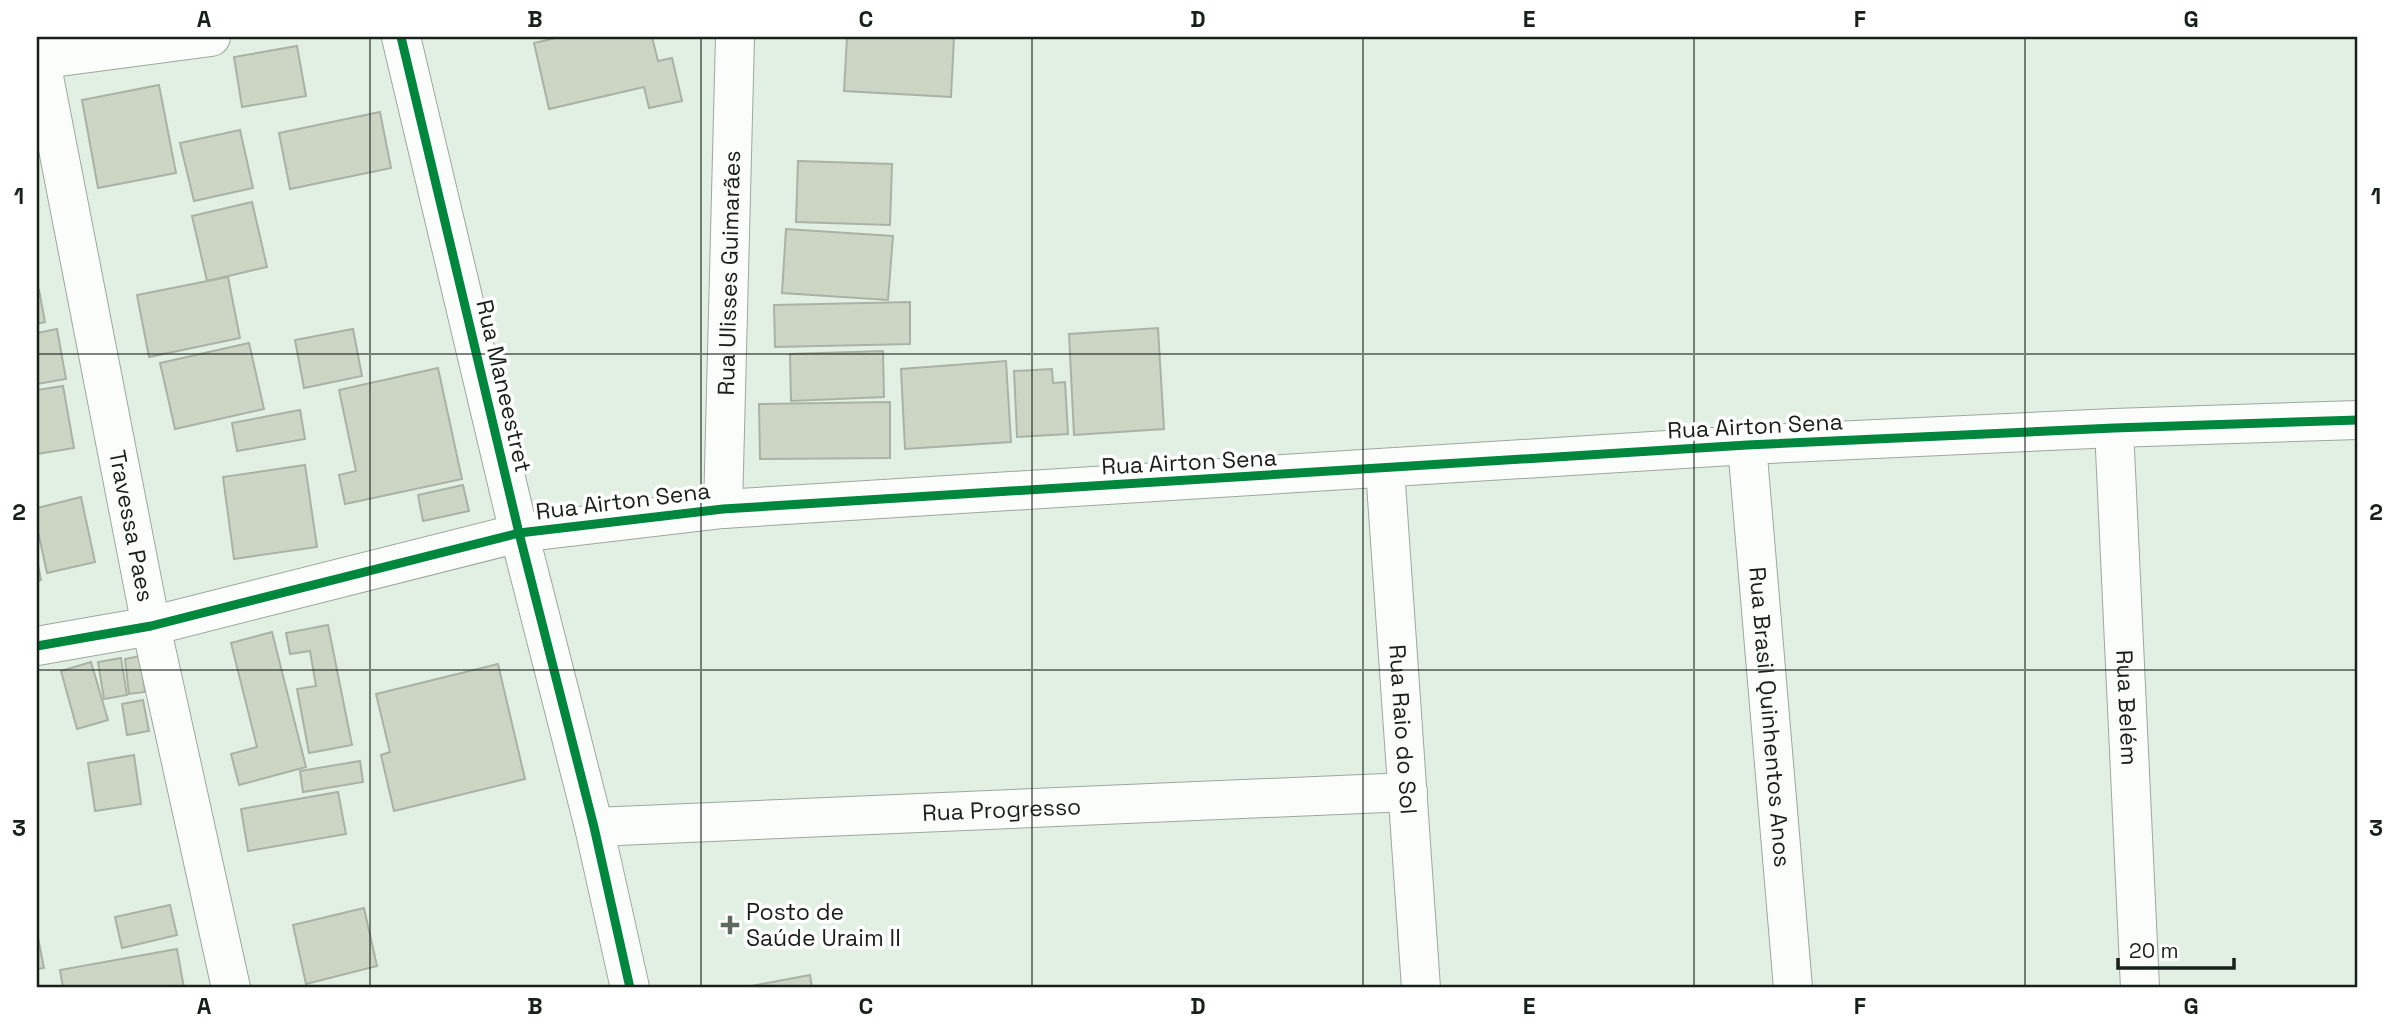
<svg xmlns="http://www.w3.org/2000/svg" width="2395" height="1025" viewBox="0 0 2395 1025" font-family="'Space Grotesk',sans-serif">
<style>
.building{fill:#cdd6c5;stroke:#aab2a6;stroke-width:2}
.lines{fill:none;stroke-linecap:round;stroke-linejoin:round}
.minor-casing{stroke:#9da89e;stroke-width:40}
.minor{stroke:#fbfdfb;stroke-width:38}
.cycleway-casing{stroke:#fff;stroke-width:13}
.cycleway{stroke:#00873e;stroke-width:9}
.grid{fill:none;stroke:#182119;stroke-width:2;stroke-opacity:0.55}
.poi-dot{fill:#5f6960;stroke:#fff;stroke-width:2.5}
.labels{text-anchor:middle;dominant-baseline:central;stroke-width:7;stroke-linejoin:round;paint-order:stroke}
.street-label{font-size:23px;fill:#182119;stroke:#fff}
.poi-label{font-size:23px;fill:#182119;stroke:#fff;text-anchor:start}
.neatline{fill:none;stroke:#182119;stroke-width:2.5}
.grid-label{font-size:23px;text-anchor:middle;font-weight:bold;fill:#182119}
</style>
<rect width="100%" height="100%" fill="#e2f0e3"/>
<g class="building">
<path d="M560 37H652L658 61 672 58 682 101 649 108 644 87 549 109 534 43Z"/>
<path d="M847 37H954L951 97 844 91Z"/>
<path d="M297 46 306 96 242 107 234 57Z"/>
<path d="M159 85 176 173 98 188 82 100Z"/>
<path d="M380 112 391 168 290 189 279 133Z"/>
<path d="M240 130 253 188 194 201 180 143Z"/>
<path d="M798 161 892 164 890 225 796 222Z"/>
<path d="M252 202 267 267 207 281 192 216Z"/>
<path d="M786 229 893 236 888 300 782 293Z"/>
<path d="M228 277 240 338 149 357 137 295Z"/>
<path d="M37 290H39L45 322 37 324Z"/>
<path d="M910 302V344L775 347 774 305Z"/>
<path d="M1158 328 1164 429 1074 435 1069 334Z"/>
<path d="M57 329 66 379 37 384V333Z"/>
<path d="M353 329 362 376 304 388 295 340Z"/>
<path d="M249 343 264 409 175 429 160 363Z"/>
<path d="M883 351 884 397 791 401 790 354Z"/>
<path d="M1006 361 1011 442 905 449 901 369Z"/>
<path d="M438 368 462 479 345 504 339 475 356 471 339 390Z"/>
<path d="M1052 369 1053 383 1065 382 1068 434 1017 437 1014 371Z"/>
<path d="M63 386 74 448 37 454V390Z"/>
<path d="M890 402V458L760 459 759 404Z"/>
<path d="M300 410 305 439 237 451 232 423Z"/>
<path d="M305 465 317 547 234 559 223 477Z"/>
<path d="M463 485 469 511 423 521 418 495Z"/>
<path d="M81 497 95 562 47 573 37 527V508Z"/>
<path d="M37 560 41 580 37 582Z"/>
<path d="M328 625 352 745 309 753 297 689 316 686 310 651 290 654 286 633Z"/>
<path d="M272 632 306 767 239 785 231 754 257 747 231 643Z"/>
<path d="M140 656 145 692 129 694 125 659Z"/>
<path d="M121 658 127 695 104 699 98 662Z"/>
<path d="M91 662 108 720 77 729 61 671Z"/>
<path d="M498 664 525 779 394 811 381 755 390 752 376 694Z"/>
<path d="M143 700 149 731 127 735 122 704Z"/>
<path d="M134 755 141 804 95 811 88 763Z"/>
<path d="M360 761 363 782 303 792 300 771Z"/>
<path d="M338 792 346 834 248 851 241 809Z"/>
<path d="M170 905 177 935 122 948 115 917Z"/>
<path d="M364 908 377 966 306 984 293 925Z"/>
<path d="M38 938 44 968 37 969V939Z"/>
<path d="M177 949 184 988H63L60 970Z"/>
<path d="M810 975 812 988H751V986Z"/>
</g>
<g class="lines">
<g class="minor-casing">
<g id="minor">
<path d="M401 37 519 533 594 827 630 988"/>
<path id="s1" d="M37 41 151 626 231 988"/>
<path d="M37 60 211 37"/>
<path id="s2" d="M2114 428 2140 988"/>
<path id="s3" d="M1747 445 1793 988"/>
<path id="s4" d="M1385 469 1421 988"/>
<path id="s5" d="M723 509 735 37"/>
<path d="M37 646 151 626 519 533 723 509 1747 445 2114 428 2358 420"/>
<path id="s6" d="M594 827 1408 792"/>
</g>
</g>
<use href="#minor" class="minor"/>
<g class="cycleway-casing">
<g id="cycleway">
<path d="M401 37 519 533 594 827 630 988"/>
<path d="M37 646 151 626 519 533 723 509 1747 445 2114 428 2358 420"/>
</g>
</g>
<use href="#cycleway" class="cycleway"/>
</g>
<path class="grid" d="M370 37V988M701 37V988M1032 37V988M1363 37V988M1694 37V988M2025 37V988M37 354H2358M37 670H2358"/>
<path class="poi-dot" d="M726.5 914.5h7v7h7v7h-7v7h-7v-7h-7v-7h7z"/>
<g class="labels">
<g class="street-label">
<text stroke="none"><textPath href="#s5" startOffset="236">Rua Ulisses Guimarães</textPath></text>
<text transform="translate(504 386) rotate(77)">Rua Maneestret</text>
<text transform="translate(1755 426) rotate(-3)">Rua Airton Sena</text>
<text transform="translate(1189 462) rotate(-3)">Rua Airton Sena</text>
<text transform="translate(623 501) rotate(-7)">Rua Airton Sena</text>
<text stroke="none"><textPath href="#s1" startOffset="494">Travessa Paes</textPath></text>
<text stroke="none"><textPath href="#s2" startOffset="280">Rua Belém</textPath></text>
<text stroke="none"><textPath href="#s3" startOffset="273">Rua Brasil Quinhentos Anos</textPath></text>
<text stroke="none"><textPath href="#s4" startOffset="261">Rua Raio do Sol</textPath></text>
<text stroke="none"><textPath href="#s6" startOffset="408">Rua Progresso</textPath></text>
</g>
<g class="poi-label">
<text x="746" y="912">Posto de<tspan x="746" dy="26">Saúde Uraim II</tspan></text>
</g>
</g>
<rect width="2395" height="1025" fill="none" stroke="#ffffff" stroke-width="77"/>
<path d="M2118 958v10h116v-10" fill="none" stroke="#182119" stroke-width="3.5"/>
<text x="2129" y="958" font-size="21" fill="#182119" stroke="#ffffff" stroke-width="5" paint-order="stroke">20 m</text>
<rect x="38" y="38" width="2318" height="948" class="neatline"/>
<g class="grid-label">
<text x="204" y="27">A</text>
<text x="535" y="27">B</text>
<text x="866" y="27">C</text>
<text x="1198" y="27">D</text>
<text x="1529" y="27">E</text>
<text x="1860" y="27">F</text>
<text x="2191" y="27">G</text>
<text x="19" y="204">1</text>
<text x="2376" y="204">1</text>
<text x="19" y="520">2</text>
<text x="2376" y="520">2</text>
<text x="19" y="836">3</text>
<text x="2376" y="836">3</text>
<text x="204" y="1014">A</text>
<text x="535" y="1014">B</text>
<text x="866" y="1014">C</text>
<text x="1198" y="1014">D</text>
<text x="1529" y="1014">E</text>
<text x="1860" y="1014">F</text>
<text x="2191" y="1014">G</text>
</g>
</svg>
